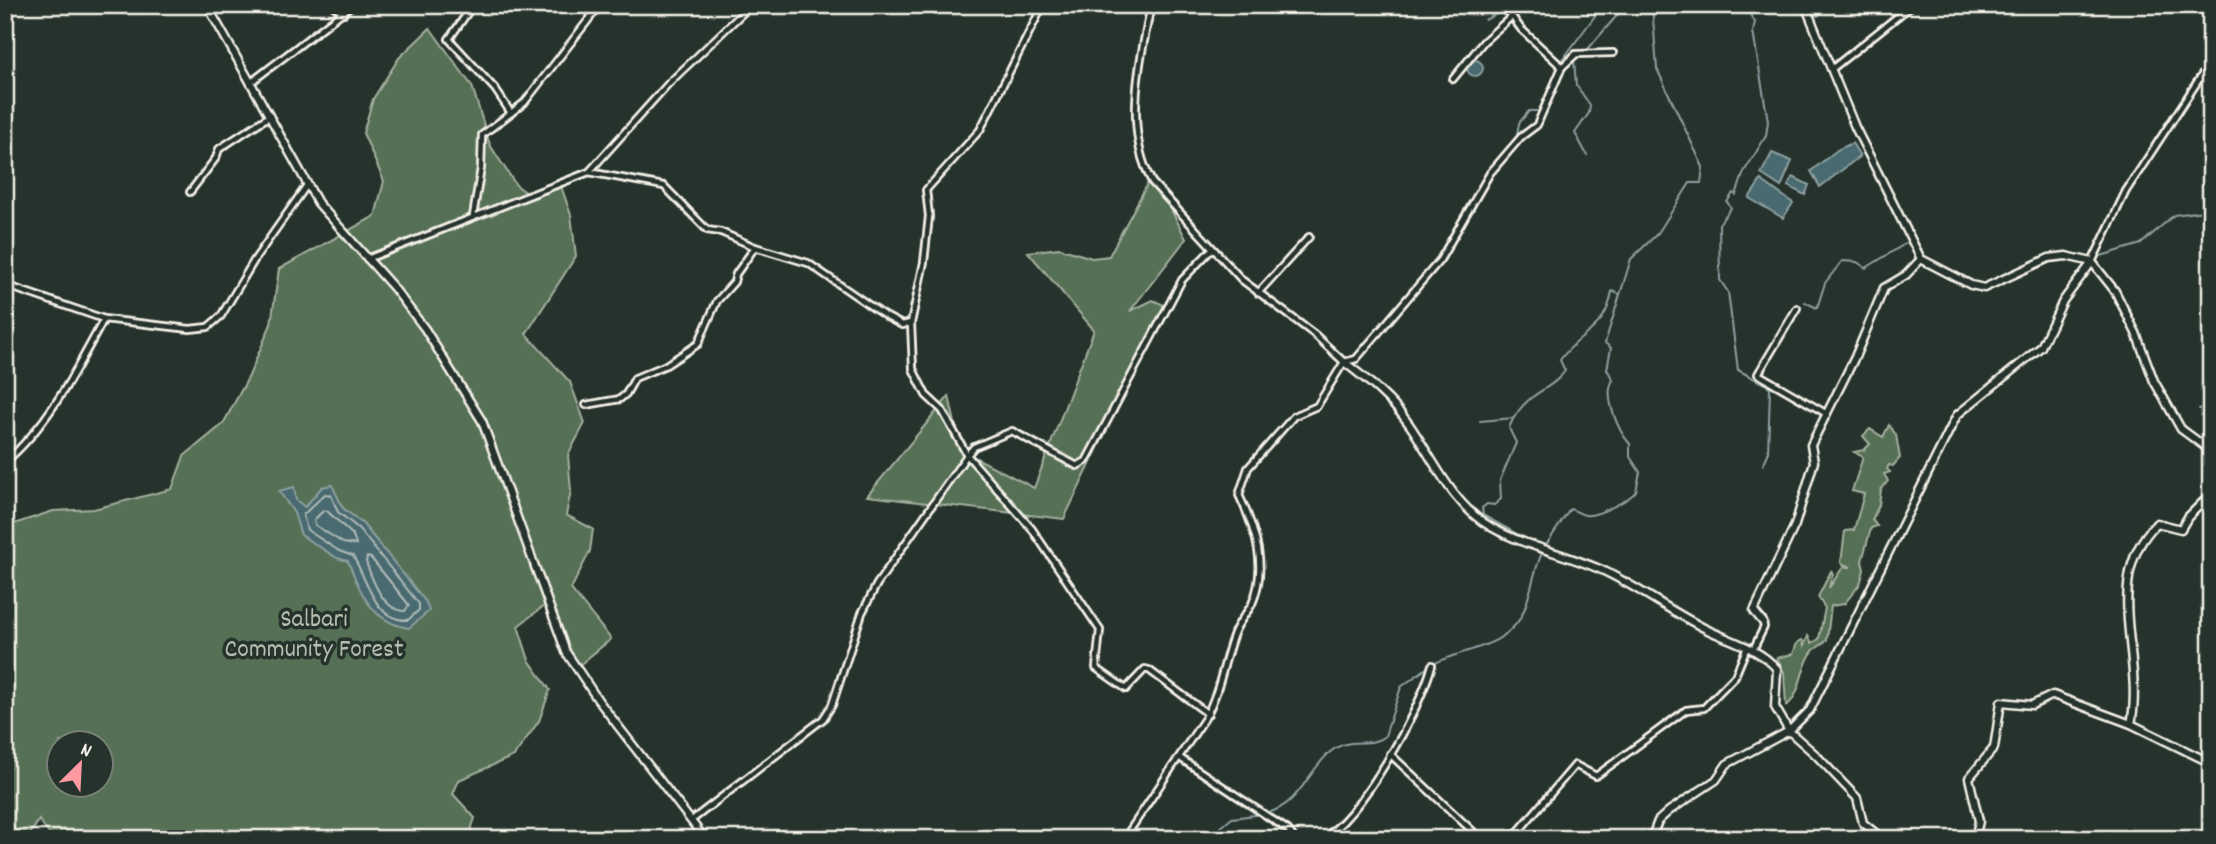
<svg xmlns="http://www.w3.org/2000/svg" width="2216" height="844" viewBox="0 0 2216 844" font-family="Dekko,sans-serif">
<style>
.green{fill:#567056;stroke:#a5b09f;stroke-width:2;fill-rule:evenodd}
.water{fill:#496a70;stroke:#8da0a0;stroke-width:2}
.lines{fill:none;stroke-linecap:round;stroke-linejoin:round}
.shore{stroke:#b0bbb8;stroke-width:2}
.stream{stroke:#8da0a0;stroke-width:2}
.street-casing{stroke:#f4f1e8;stroke-width:10}
.secondary-casing{stroke:#f4f1e8;stroke-width:11}
.street{stroke:#26332d;stroke-width:4.5}
.secondary{stroke:#26332d;stroke-width:6}
.labels{text-anchor:middle;dominant-baseline:central;stroke-width:7;stroke-linejoin:round;paint-order:stroke}
.park-label{font-size:26px;fill:#b5bdae;stroke:#26332d}
</style>
<rect width="100%" height="100%" fill="#26332d"/>
<filter id="ink" filterUnits="userSpaceOnUse"><feTurbulence type="fractalNoise" baseFrequency=".0143" numOctaves="2"/><feDisplacementMap in="SourceGraphic" scale="14" xChannelSelector="R" yChannelSelector="G"/><feConvolveMatrix kernelMatrix="1 2 1 2 8 2 1 2 1" color-interpolation-filters="sRGB"/></filter>
<g filter="url(#ink)">
<g class="green">
<path d="M430 28 472 86 490 145 516 185 531 196 561 186 571 215 576 256 526 334 570 382 585 423 568 455 571 491 566 515 593 529 590 551 571 589 611 639 577 667 549 602 518 626 529 660 550 690 539 721 514 756 459 780 453 794 475 818 468 839H53L39 820 27 839H6L5 527 53 511 94 509 172 489 184 456 223 424 249 376 271 324 279 269 375 216 384 181 363 133 373 99 399 58ZM60 742H102V784H60Z"/>
<path d="M1150 179 1163 193 1186 239 1130 311 1153 300 1166 306 1064 519 867 496 949 396 961 450 1034 488 1094 330 1028 252 1059 248 1092 258 1109 256Z"/>
<path d="M1889 425 1896 435 1900 458 1893 466 1889 465 1887 469 1890 472 1884 474 1888 481 1881 490 1879 505 1872 520 1877 526 1871 528 1862 561 1864 570 1860 584 1844 604 1831 606 1827 640C1823 644 1817 647 1813 651 1800 666 1802 695 1786 706L1784 672 1777 658 1793 654 1797 643 1802 640 1804 646 1808 636 1812 643 1819 639 1825 608 1818 597 1831 571 1833 574 1829 588 1843 567H1851L1841 563 1845 531 1854 530 1864 494 1852 491 1863 457 1854 452 1864 450 1870 444 1863 436 1870 429 1883 437Z"/>
</g>
<g class="water">
<circle cx="1475" cy="68" r="8"/>
<path d="M1852 143 1860 156 1820 187 1811 171 1837 150Z"/>
<path d="M1772 153 1792 161 1781 187 1761 174Z"/>
<path d="M1793 177 1809 185 1805 195 1788 186Z"/>
<path d="M1761 180 1793 203 1783 218 1749 198Z"/>
<path d="M332 485 343 508 363 524 426 602 429 611 409 628C371 622 361 593 348 561L337 558 301 535 294 513 279 491 294 487 296 500 305 507 322 487Z"/>
</g>
<g class="lines">
<g class="shore">
<path d="M325 494 331 495 338 512 359 529 419 604V610L408 620C374 621 367 579 353 556L339 551 307 530 303 515Z"/>
<path d="M323 511H327L353 535 356 545 343 543 315 525 314 520Z"/>
<path d="M367 557 371 558 409 605 405 611C383 611 372 579 366 562Z"/>
</g>
<g class="stream">
<path d="M1744 5 1755 22 1753 32 1768 121 1766 136 1744 172 1736 195 1733 193 1727 202 1731 208 1719 224 1720 280 1728 292 1738 370 1770 387 1768 454 1763 465"/>
<path d="M1810 5 1814 15 1818 16 1828 5"/>
<path d="M1500 10 1506 18"/>
<path d="M1485 20 1513 5"/>
<path d="M1509 22 1556 65"/>
<path d="M1582 52 1588 49 1626 5"/>
<path d="M1574 60 1576 85 1590 105 1589 113 1575 133 1587 155"/>
<path d="M1560 63 1603 5"/>
<path d="M1517 135 1519 123 1529 111H1540"/>
<path d="M2101 256 2141 244 2174 215 2211 210"/>
<path d="M1805 302 1817 308 1825 283 1842 261 1857 262 1866 268 1908 242"/>
<path d="M2199 409 2211 405"/>
<path d="M1513 419 1509 428 1516 443 1500 480 1501 499 1494 505 1487 504 1482 508 1483 515 1537 545"/>
<path d="M1480 421 1514 418C1529 391 1552 390 1565 371L1560 360C1581 331 1606 331 1612 291L1619 294"/>
<path d="M1544 548 1570 509C1575 510 1579 514 1585 515 1596 517 1630 500 1636 491L1640 472 1630 457V444C1618 431 1603 396 1613 380L1607 369 1611 348 1605 343 1631 259 1658 233 1690 183H1701L1703 167 1657 69 1652 5"/>
<path d="M1433 664C1462 649 1505 648 1522 615 1531 596 1533 572 1542 553"/>
<path d="M1267 813C1299 805 1307 773 1329 753 1349 735 1369 749 1385 736L1401 687 1428 667"/>
<path d="M1207 839 1232 818 1262 814"/>
</g>
<g class="street-casing">
<g id="street">
<path d="M332 5 344 13"/>
<path d="M1151 5C1140 62 1123 129 1152 182L1242 280 1314 334 1344 362"/>
<path d="M1562 67 1576 54 1613 53"/>
<path d="M1833 68 1912 5"/>
<path d="M1453 79 1484 41 1510 18"/>
<path d="M250 83 352 5"/>
<path d="M511 113 524 103 600 5"/>
<path d="M589 172 664 186 707 230 721 232 755 247 808 263 885 316 902 325 911 323"/>
<path d="M190 192 216 158 219 149 268 117"/>
<path d="M473 216 481 168 482 135 511 113 495 89 449 39 473 5"/>
<path d="M367 259 589 172 668 84 751 5"/>
<path d="M2092 262 2126 191 2211 61"/>
<path d="M5 285 104 319 190 329 208 327 221 316 255 259 307 185"/>
<path d="M1258 293 1309 237"/>
<path d="M1797 308 1758 374 1827 414"/>
<path d="M586 405 620 399 626 394 635 378 666 365 698 344 717 301 734 282 736 274 755 247"/>
<path d="M5 462C49 425 77 368 104 319"/>
<path d="M1753 650 1764 627 1763 622"/>
<path d="M1208 714 1149 670 1145 669 1126 689 1096 668 1100 630 1032 529 967 455 974 447 1012 431 1077 466 1086 461 1182 280 1212 249"/>
<path d="M1390 754 1481 839"/>
<path d="M1180 758 1288 830 1295 839"/>
<path d="M692 820 823 719 832 705 862 613 877 584 967 455 942 410 926 395 913 369 911 323 924 262 929 216 926 190 980 130 1043 5"/>
<path d="M1124 839 1205 718C1220 691 1223 664 1233 636 1237 623 1246 615 1252 604 1268 566 1256 531 1239 495L1248 468 1294 416 1317 406 1344 362 1356 359 1440 260 1490 173 1521 137 1537 125 1562 67 1521 29 1504 5"/>
<path d="M1321 839C1362 817 1420 710 1432 665"/>
<path d="M1512 839 1575 765 1596 776 1686 710 1704 708 1735 676 1747 647"/>
</g>
</g>
<g class="secondary-casing">
<g id="secondary">
<path d="M207 5 318 203 393 287 425 329 482 421 566 652 598 700 705 839"/>
<path d="M1805 5 1855 127 1921 259 1971 285 1984 288 2049 258 2066 256 2092 262 2115 291 2136 333 2154 381 2181 429 2211 451"/>
<path d="M1344 362C1368 380 1391 399 1409 424 1434 460 1452 505 1491 527 1528 548 1568 554 1606 572 1641 589 1673 613 1708 630 1733 642 1759 648 1777 669L1775 707 1789 731 1816 755 1857 798 1863 823 1883 839"/>
<path d="M1763 622 1754 611 1795 525 1814 462 1811 445 1855 357 1884 288 1906 275 1921 259"/>
<path d="M2131 724C2145 657 2100 578 2157 523L2181 529 2188 517 2211 494"/>
<path d="M1651 839 1658 821 1669 811 1716 780 1727 764 1789 731 1810 710 1957 415 2041 347 2063 301 2092 262"/>
<path d="M1975 839 1979 821 1969 778 1994 748 2001 702 2032 705 2053 695 2131 724 2211 763"/>
</g>
</g>
<use href="#street" class="street"/>
<use href="#secondary" class="secondary"/>
</g>
</g>
<g class="labels">
<g class="park-label">
<text x="314" y="620">Salbari<tspan x="314" dy="30">Community Forest</tspan></text>
</g>
</g>
<rect width="2216" height="844" fill="none" stroke="#26332d" stroke-width="28"/>
<rect x="14" y="14" width="2188" height="816" fill="none" stroke="#f4f1e8" stroke-width="2.5" filter="url(#ink)"/>
<g transform="translate(80 764) rotate(24)"><circle r="33" fill="#26332d" stroke="#787f78" stroke-width="2"/>
<path d="M0-5L12 26L0 18L-12 26Z" fill="#ff9aa2"/>
<text y="-10" font-size="19" font-weight="bold" text-anchor="middle" fill="#f4f1e8">N</text>
</g>
</svg>
